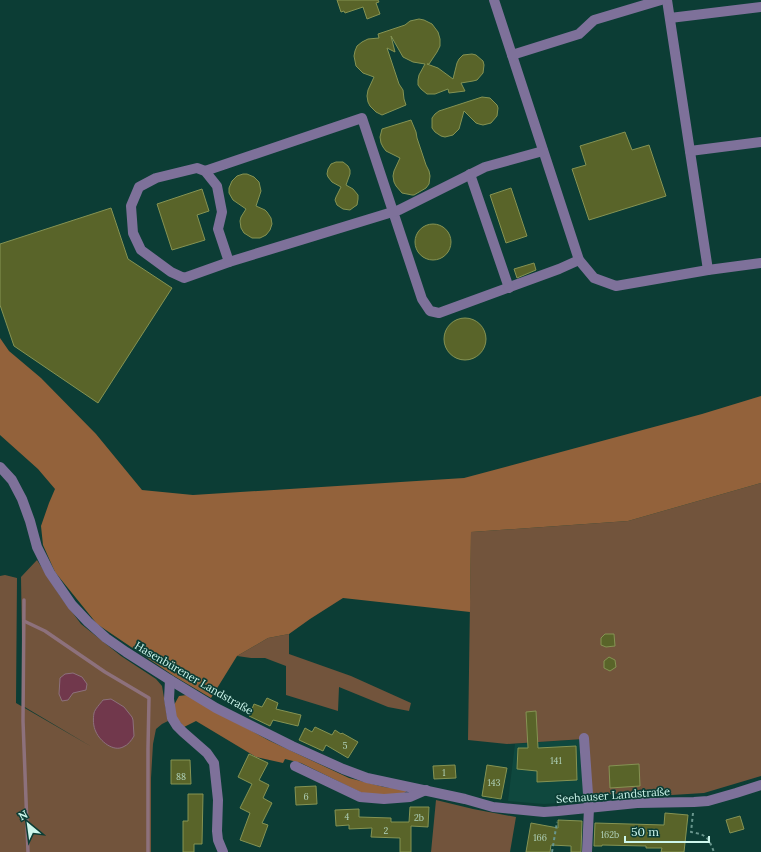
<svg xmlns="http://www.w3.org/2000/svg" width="761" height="852" viewBox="0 0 761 852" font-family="Lora,serif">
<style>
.built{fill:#0f483e}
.green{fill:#72543c}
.forest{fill:#93623b}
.water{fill:#71384c;stroke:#8d717c}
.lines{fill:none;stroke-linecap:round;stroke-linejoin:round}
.stream{stroke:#8d717c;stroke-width:3.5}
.building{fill:#596429;stroke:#859353}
.path{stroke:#69968d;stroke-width:2;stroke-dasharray:3 3;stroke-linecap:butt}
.minor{stroke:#7e719a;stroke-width:10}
.labels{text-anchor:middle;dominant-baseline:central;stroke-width:3.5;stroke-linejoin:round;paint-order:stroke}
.number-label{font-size:9px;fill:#b0d2bb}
.street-label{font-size:11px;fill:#cdf6ec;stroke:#0c3d35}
</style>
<rect width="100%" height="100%" fill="#0c3d35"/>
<path class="built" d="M584 739 587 796 560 803 544 804 508 801 515 744Z"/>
<g class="green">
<path d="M761 483V776L704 793 672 795H646L626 793 587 796 584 739 507 744 468 740 471 532 628 521Z"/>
<path d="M37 560 60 596 81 624 121 656 156 679 162 686 168 721 162 724 156 729 153 744 151 778V852H0V576L5 575 17 578 16 703 92 747 23 706 21 577Z"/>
<path d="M289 634V654L351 676 411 703 409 711 388 707 339 687 338 711 286 695V666L265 658H251L237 656 268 638Z"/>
<path d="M436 800 473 809 516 817 510 852H431Z"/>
</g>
<g class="forest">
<path d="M0 338 9 351 41 378 96 434 142 490 193 495 464 478 702 414 761 396V483L628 521 471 532 470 612 343 598 310 619 289 634 268 638 237 656 211 698 174 676 97 624 55 572 43 545 41 526 49 503 55 489 38 469 0 435Z"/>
<path d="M187 695 268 740 349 778 384 787 408 790 403 794 386 795 362 793 301 763 285 759 283 763 256 757 196 721 184 727 176 717 174 705 179 696Z"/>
</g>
<g class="water">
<path d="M73 673 82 677 87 684 86 690 73 693 68 700 62 701 59 694 60 678 65 674Z"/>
<path d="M111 699 124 707 132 717 133 720 134 736C131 741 128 745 123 747 113 752 100 741 96 732 93 726 93 719 94 713 95 709 100 704 103 700Z"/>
</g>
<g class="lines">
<g class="stream">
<path d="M24 600 23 721 28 852"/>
<path d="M24 621 45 631 105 672 149 698 148 748V852"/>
</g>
</g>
<g class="building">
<path d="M337 0H378L379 2 376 3 380 14 367 19 363 7 345 13 344 11 341 12Z"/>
<path d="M419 19 424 20 432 24 438 32 440 39V46L437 52 429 64H427L438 68 453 79 457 63 459 59 463 55 472 54 476 55 483 61 484 65 483 73 477 80 473 81 461 83 465 91 449 93 448 89 435 94H427L421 89 418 85V80L419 75 425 64 413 62 403 57 391 36 395 52 387 48 399 84 403 90 404 99 406 105 382 115 376 112 370 106 368 102 367 96 368 90 374 77 363 73 356 66 354 56 355 51 357 46 362 42 368 39 379 38 378 34 405 25 410 21Z"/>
<path d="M482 97 490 98 497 105 498 108 497 116 491 123 483 125 479 124 476 123 464 111 459 129 453 135 445 137 441 136 435 132 432 128V118L435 114 439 111Z"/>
<path d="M411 120 416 132 417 138 426 165 429 171 430 176 429 184 426 188 414 195H412L402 193 396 186 394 182 393 176 394 171 400 158 386 151 383 147 381 143 380 137 382 129Z"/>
<path d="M625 132 632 150 649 145 666 196 589 220 572 169 586 165 580 146Z"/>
<path d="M336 162H343L348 166 350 170V174L346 185 353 189 358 195V199L357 205 354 207 350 210 343 209 337 205 335 200 336 197 341 187 332 182 328 177 327 174 328 169 331 164Z"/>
<path d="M243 174H247L254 177 259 182 261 191 256 206 265 210 267 212 271 218 272 224 270 230 266 235 260 238H252L244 233 241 228 240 221 241 217 246 209 233 200 229 193V188L232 181 237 176Z"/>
<path d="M511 188 527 236 506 243 490 195Z"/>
<path d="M202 189 209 211 197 215 205 240 172 250 157 204Z"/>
<path d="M111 208 128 259 172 288 98 403 14 346 0 305V244Z"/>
<circle cx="433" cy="242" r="18"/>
<path d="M534 263 536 270 517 278 514 269Z"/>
<circle cx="465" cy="339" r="21"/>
<path d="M605 634H614L615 646 606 647 601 645V638Z"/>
<path d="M609 657 615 660 616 667 610 671 604 668V661Z"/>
<path d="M267 698 278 703 276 709 301 715 298 726 273 720 270 726 249 716 254 704 262 707Z"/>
<path d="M536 711 538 748 576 746 577 780 537 782V771L517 769 518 748H528L526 712Z"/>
<path d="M315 727 332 735 335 730 341 734 342 733 358 742 348 758 326 745 323 751 299 740 305 728 312 732Z"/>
<path d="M249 754 268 763 259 780 269 785 263 798 272 803 262 823 268 825 260 847 240 840 250 813 240 808 252 784 238 777Z"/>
<path d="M171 760H190L191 784H171Z"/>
<path d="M639 764 640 786 610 788 609 766Z"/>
<path d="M455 765 456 778 434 779 433 766Z"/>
<path d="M487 765 507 768 501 799 482 796Z"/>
<path d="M316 786 317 804 296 805 295 787Z"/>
<path d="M188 794H203L202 844H194V852H183V821H188Z"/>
<path d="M410 807H429L428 827 411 826V852H400V838L371 837 372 828 349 829V825L336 826 335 810 359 809V817L391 818V822H409Z"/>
<path d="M665 813 688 815 684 852H661L662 848H646V846L602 845V846H594L595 823 664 825Z"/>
<path d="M740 816 744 829 730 833 726 820Z"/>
<path d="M558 820 582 821 581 852H571V846L551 845 550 852H526L531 823 558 828Z"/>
</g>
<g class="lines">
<g class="path">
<path d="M693 813 691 832C707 835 708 837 714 852"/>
<path d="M552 852 557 822"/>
</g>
<g class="minor">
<path d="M494 0 579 260 594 278 616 286 708 270 761 263"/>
<path d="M667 0 708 270"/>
<path d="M670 18 761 7"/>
<path d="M512 55 579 34 594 20 661 0"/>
<path d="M690 151 761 142"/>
<path d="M197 168 205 171 217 186 222 212 218 229 229 262 184 278 171 272 141 250 133 233 131 206 139 187 156 178Z"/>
<path d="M205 171 362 118 422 299 430 311 439 313 559 269 579 260"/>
<path d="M470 174 509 288"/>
<path d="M229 262 399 210 485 167 543 151"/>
<path d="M0 467 12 480 22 499 30 521 37 547 50 573 72 605 88 622 106 638 126 652 170 680 216 708 292 746 343 769 367 778 465 799 493 807 544 812 558 811 637 803 694 802 708 801 736 793 761 785"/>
<path d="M170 680 169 699 172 718 177 726 183 732 207 753 214 763 218 800 217 831 218 840 223 852"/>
<path d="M584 738 589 808 587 852"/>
<path d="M295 766 360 797 384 799 410 797 426 790"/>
</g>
</g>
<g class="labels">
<g class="number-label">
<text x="345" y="745">5</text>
<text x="556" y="760">141</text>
<text x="444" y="772">1</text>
<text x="181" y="776">88</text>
<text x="494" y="782">143</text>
<text x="306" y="796">6</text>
<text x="347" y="816">4</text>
<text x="419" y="817">2b</text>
<text x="386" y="830">2</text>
<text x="610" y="834">162b</text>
<text x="540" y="837">166</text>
</g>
<g class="street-label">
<text transform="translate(194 678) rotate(30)">Hasenbürener Landstraße</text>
<text transform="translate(613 795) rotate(-4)">Seehauser Landstraße</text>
</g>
</g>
<g transform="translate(28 824) rotate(331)" stroke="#0c3d35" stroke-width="3" paint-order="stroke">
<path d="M0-3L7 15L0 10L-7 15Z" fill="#cdf6ec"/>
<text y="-6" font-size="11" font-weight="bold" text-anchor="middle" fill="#cdf6ec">N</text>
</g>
<path d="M625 836v6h84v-6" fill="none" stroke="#cdf6ec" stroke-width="2"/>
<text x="631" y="836" font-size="12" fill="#cdf6ec" stroke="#0c3d35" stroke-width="3" paint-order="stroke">50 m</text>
</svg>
